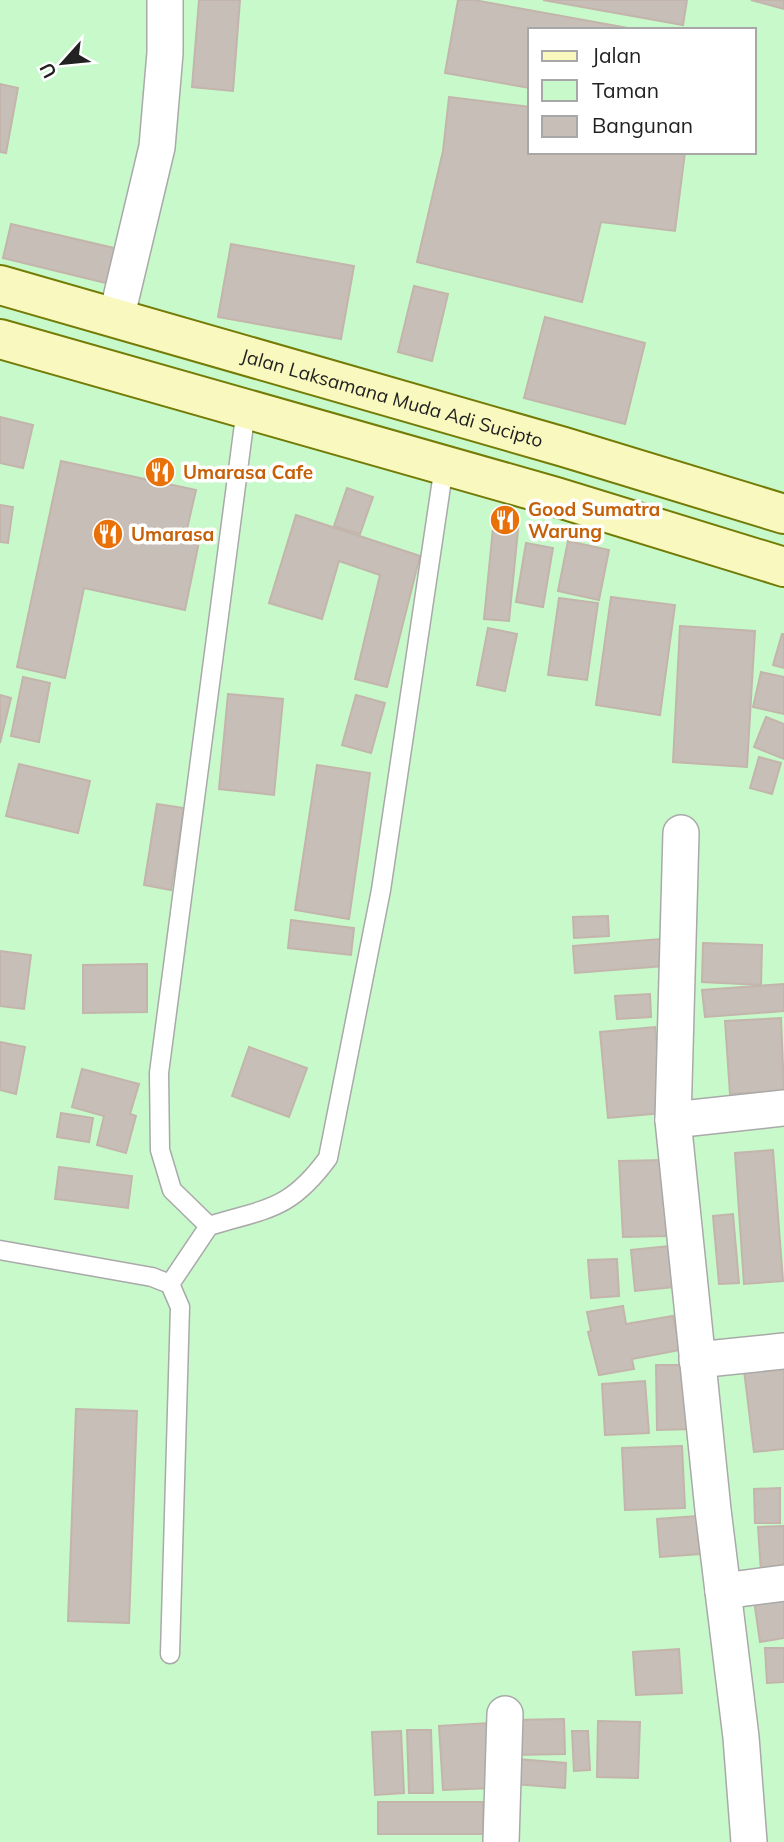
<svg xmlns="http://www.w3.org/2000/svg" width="784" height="1842" viewBox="0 0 784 1842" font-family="Mulish,sans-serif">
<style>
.park{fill:#c8f9ca;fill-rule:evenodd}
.building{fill:#c7beb8;stroke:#c3b5ab;stroke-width:2}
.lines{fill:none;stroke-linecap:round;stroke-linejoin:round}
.service-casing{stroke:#a9a9a9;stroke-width:21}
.minor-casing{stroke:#a9a9a9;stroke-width:38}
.secondary-casing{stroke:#747b06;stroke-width:42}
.service{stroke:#fff;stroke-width:18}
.minor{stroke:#fff;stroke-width:35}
.secondary{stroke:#f9f9bf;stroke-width:38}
.labels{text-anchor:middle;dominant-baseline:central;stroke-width:7;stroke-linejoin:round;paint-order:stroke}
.street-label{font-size:19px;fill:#222;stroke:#fff}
.food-label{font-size:19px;font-weight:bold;fill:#c56008;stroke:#fff;text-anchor:start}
</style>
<rect width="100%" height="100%" fill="#f2eee9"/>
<path class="park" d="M0 0H784V1842H0ZM530 30H754V152H530Z"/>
<g class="building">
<path d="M199 0H240L233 91 192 87Z"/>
<path d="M458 0H474L639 30H530V88L445 73Z"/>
<path d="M543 0H687L683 25Z"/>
<path d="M751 0H784V9Z"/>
<path d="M0 84 18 88 6 153 0 152Z"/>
<path d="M449 97 530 107V152H685L675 231 601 222 582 302 417 262 443 151Z"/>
<path d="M11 224 123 250 114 285 3 258Z"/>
<path d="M231 244 354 266 341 339 218 317Z"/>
<path d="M414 286 448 294 432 361 398 352Z"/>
<path d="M545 317 645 343 625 424 524 398Z"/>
<path d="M0 417 33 425 23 468 0 463Z"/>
<path d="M61 461 196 490 187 529 201 532 185 610 84 588 65 678 17 667Z"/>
<path d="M347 488 373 497 360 534 334 526Z"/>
<path d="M0 505 13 507 8 543 0 542Z"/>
<path d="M296 515 420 556 387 687 355 679 380 575 339 561 322 619 269 603Z"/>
<path d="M494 518 519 520 509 621 484 619Z"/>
<path d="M568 541 609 550 599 600 558 591Z"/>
<path d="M526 543 553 548 543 607 516 602Z"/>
<path d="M611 597 675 605 660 715 596 705Z"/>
<path d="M559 598 598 603 587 680 548 675Z"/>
<path d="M680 626 755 631 747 767 673 762Z"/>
<path d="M488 628 517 634 505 691 477 685Z"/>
<path d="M782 634H784V668L773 665Z"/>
<path d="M761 672 784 677V714L753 707Z"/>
<path d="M23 677 50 683 39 742 11 736Z"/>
<path d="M228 694 283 699 274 795 219 789Z"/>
<path d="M0 695 11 698 0 743Z"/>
<path d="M356 695 385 703 371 753 342 745Z"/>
<path d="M766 717 784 724V759L754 747Z"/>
<path d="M759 757 781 763 772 794 750 788Z"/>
<path d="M19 764 90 781 78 833 6 816Z"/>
<path d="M317 765 370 773 349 919 295 910Z"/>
<path d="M157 804 184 808 171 890 144 885Z"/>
<path d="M608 916 609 936 574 938 573 917Z"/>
<path d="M291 920 354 928 351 955 288 948Z"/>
<path d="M661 939 664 966 575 973 573 946Z"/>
<path d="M703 943 762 945 761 985 702 982Z"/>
<path d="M0 951 31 955 24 1009 0 1006Z"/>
<path d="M147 964V1012L83 1013V965Z"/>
<path d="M784 984V1011L705 1017 702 990Z"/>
<path d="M650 994 651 1017 617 1019 615 996Z"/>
<path d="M781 1018 784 1091 730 1094 725 1021Z"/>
<path d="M655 1027 663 1113 608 1118 600 1032Z"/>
<path d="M0 1042 25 1047 16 1094 0 1090Z"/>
<path d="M249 1047 307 1068 289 1117 232 1096Z"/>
<path d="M82 1069 139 1084 130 1114 136 1116 126 1153 97 1145 104 1116 72 1107Z"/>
<path d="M61 1113 93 1118 89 1142 57 1137Z"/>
<path d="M773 1150 783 1281 744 1284 735 1153Z"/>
<path d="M665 1160 669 1236 623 1237 619 1161Z"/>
<path d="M59 1167 132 1176 128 1208 55 1199Z"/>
<path d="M733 1214 739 1283 719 1284 713 1216Z"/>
<path d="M669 1246 674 1287 635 1291 631 1250Z"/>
<path d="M617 1259 619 1296 591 1298 588 1260Z"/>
<path d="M623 1306 626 1324 673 1316 680 1350 632 1359 634 1369 599 1375 588 1332 591 1331 587 1312Z"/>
<path d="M656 1365H696V1429L657 1430Z"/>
<path d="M784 1365V1449L754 1452 744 1370Z"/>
<path d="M645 1381 649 1433 605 1435 602 1384Z"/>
<path d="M76 1409 137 1411 129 1623 68 1621Z"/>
<path d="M682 1446 685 1508 625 1510 622 1448Z"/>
<path d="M780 1488V1523H755L754 1489Z"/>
<path d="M697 1516 700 1554 660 1557 657 1519Z"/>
<path d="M784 1526V1571L761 1572 758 1527Z"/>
<path d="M784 1589V1638L760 1642 753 1593Z"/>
<path d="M765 1648H784V1682L767 1683Z"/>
<path d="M679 1649 682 1693 636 1695 633 1652Z"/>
<path d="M564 1719 565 1754 514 1755 513 1720Z"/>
<path d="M598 1721 640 1722 638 1778 597 1777Z"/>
<path d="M490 1723 493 1788 443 1790 439 1726Z"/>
<path d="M407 1730H431L433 1793H409Z"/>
<path d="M401 1731 404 1793 375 1795 372 1732Z"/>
<path d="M572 1731H588L590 1770 574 1771Z"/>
<path d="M517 1759 566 1763 565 1788 514 1784Z"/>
<rect x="378" y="1802" width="105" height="32"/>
</g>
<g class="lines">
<g class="service-casing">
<g id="service">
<path d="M246 409 159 1073 160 1150 172 1190 209 1226C268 1208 290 1210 328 1158L381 890 444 466"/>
<path d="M0 1250 152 1277 170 1284 180 1307 170 1654"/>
<path d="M170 1284 209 1226"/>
</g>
</g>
<g class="minor-casing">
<g id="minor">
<path d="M116 319 157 147 165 53V0"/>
<path d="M673 1120 681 833"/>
<path d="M697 1360 784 1351"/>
<path d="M723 1591 784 1583"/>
<path d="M501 1842 505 1714"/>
<path d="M749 1842 741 1737 713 1510 673 1120 784 1108"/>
</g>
</g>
<g class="secondary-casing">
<g id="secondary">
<path id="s1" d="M0 285 564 447 784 514"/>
<path d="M0 339 556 497 784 567"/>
</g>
</g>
<use href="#service" class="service"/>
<use href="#minor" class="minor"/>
<use href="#secondary" class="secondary"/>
</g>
<defs>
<g id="restaurant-disc" transform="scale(1.575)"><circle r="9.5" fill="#e8710a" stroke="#fff"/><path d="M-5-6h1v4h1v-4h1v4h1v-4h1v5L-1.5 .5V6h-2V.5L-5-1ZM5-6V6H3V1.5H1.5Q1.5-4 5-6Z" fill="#fff"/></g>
</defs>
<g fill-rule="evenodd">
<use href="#restaurant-disc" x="160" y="472"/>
<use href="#restaurant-disc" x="505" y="520"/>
<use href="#restaurant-disc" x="108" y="534"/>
</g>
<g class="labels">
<g class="street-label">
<text stroke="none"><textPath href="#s1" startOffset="408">Jalan Laksamana Muda Adi Sucipto</textPath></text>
</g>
<g class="food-label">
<text x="183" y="472">Umarasa Cafe</text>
<text x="528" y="509">Good Sumatra<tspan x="528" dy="22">Warung</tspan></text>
<text x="131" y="534">Umarasa</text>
</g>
</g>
<rect x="528" y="28" width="228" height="126" fill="#ffffff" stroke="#a7a7a7" stroke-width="2"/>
<rect x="542" y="51" width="35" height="10" fill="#f9f9bf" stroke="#a7a7a7" stroke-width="2"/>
<text x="592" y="63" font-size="21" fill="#222222">Jalan</text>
<rect x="542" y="80" width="35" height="21" fill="#c8f9ca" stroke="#a7a7a7" stroke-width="2"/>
<text x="592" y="98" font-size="21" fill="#222222">Taman</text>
<rect x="542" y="116" width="35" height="21" fill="#c7beb8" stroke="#a7a7a7" stroke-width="2"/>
<text x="592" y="133" font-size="21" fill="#222222">Bangunan</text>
<g transform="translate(63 63) rotate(243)" stroke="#ffffff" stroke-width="5" paint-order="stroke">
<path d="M0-5L12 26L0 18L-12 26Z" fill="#222222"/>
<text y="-10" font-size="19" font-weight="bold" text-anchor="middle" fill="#222222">U</text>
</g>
</svg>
